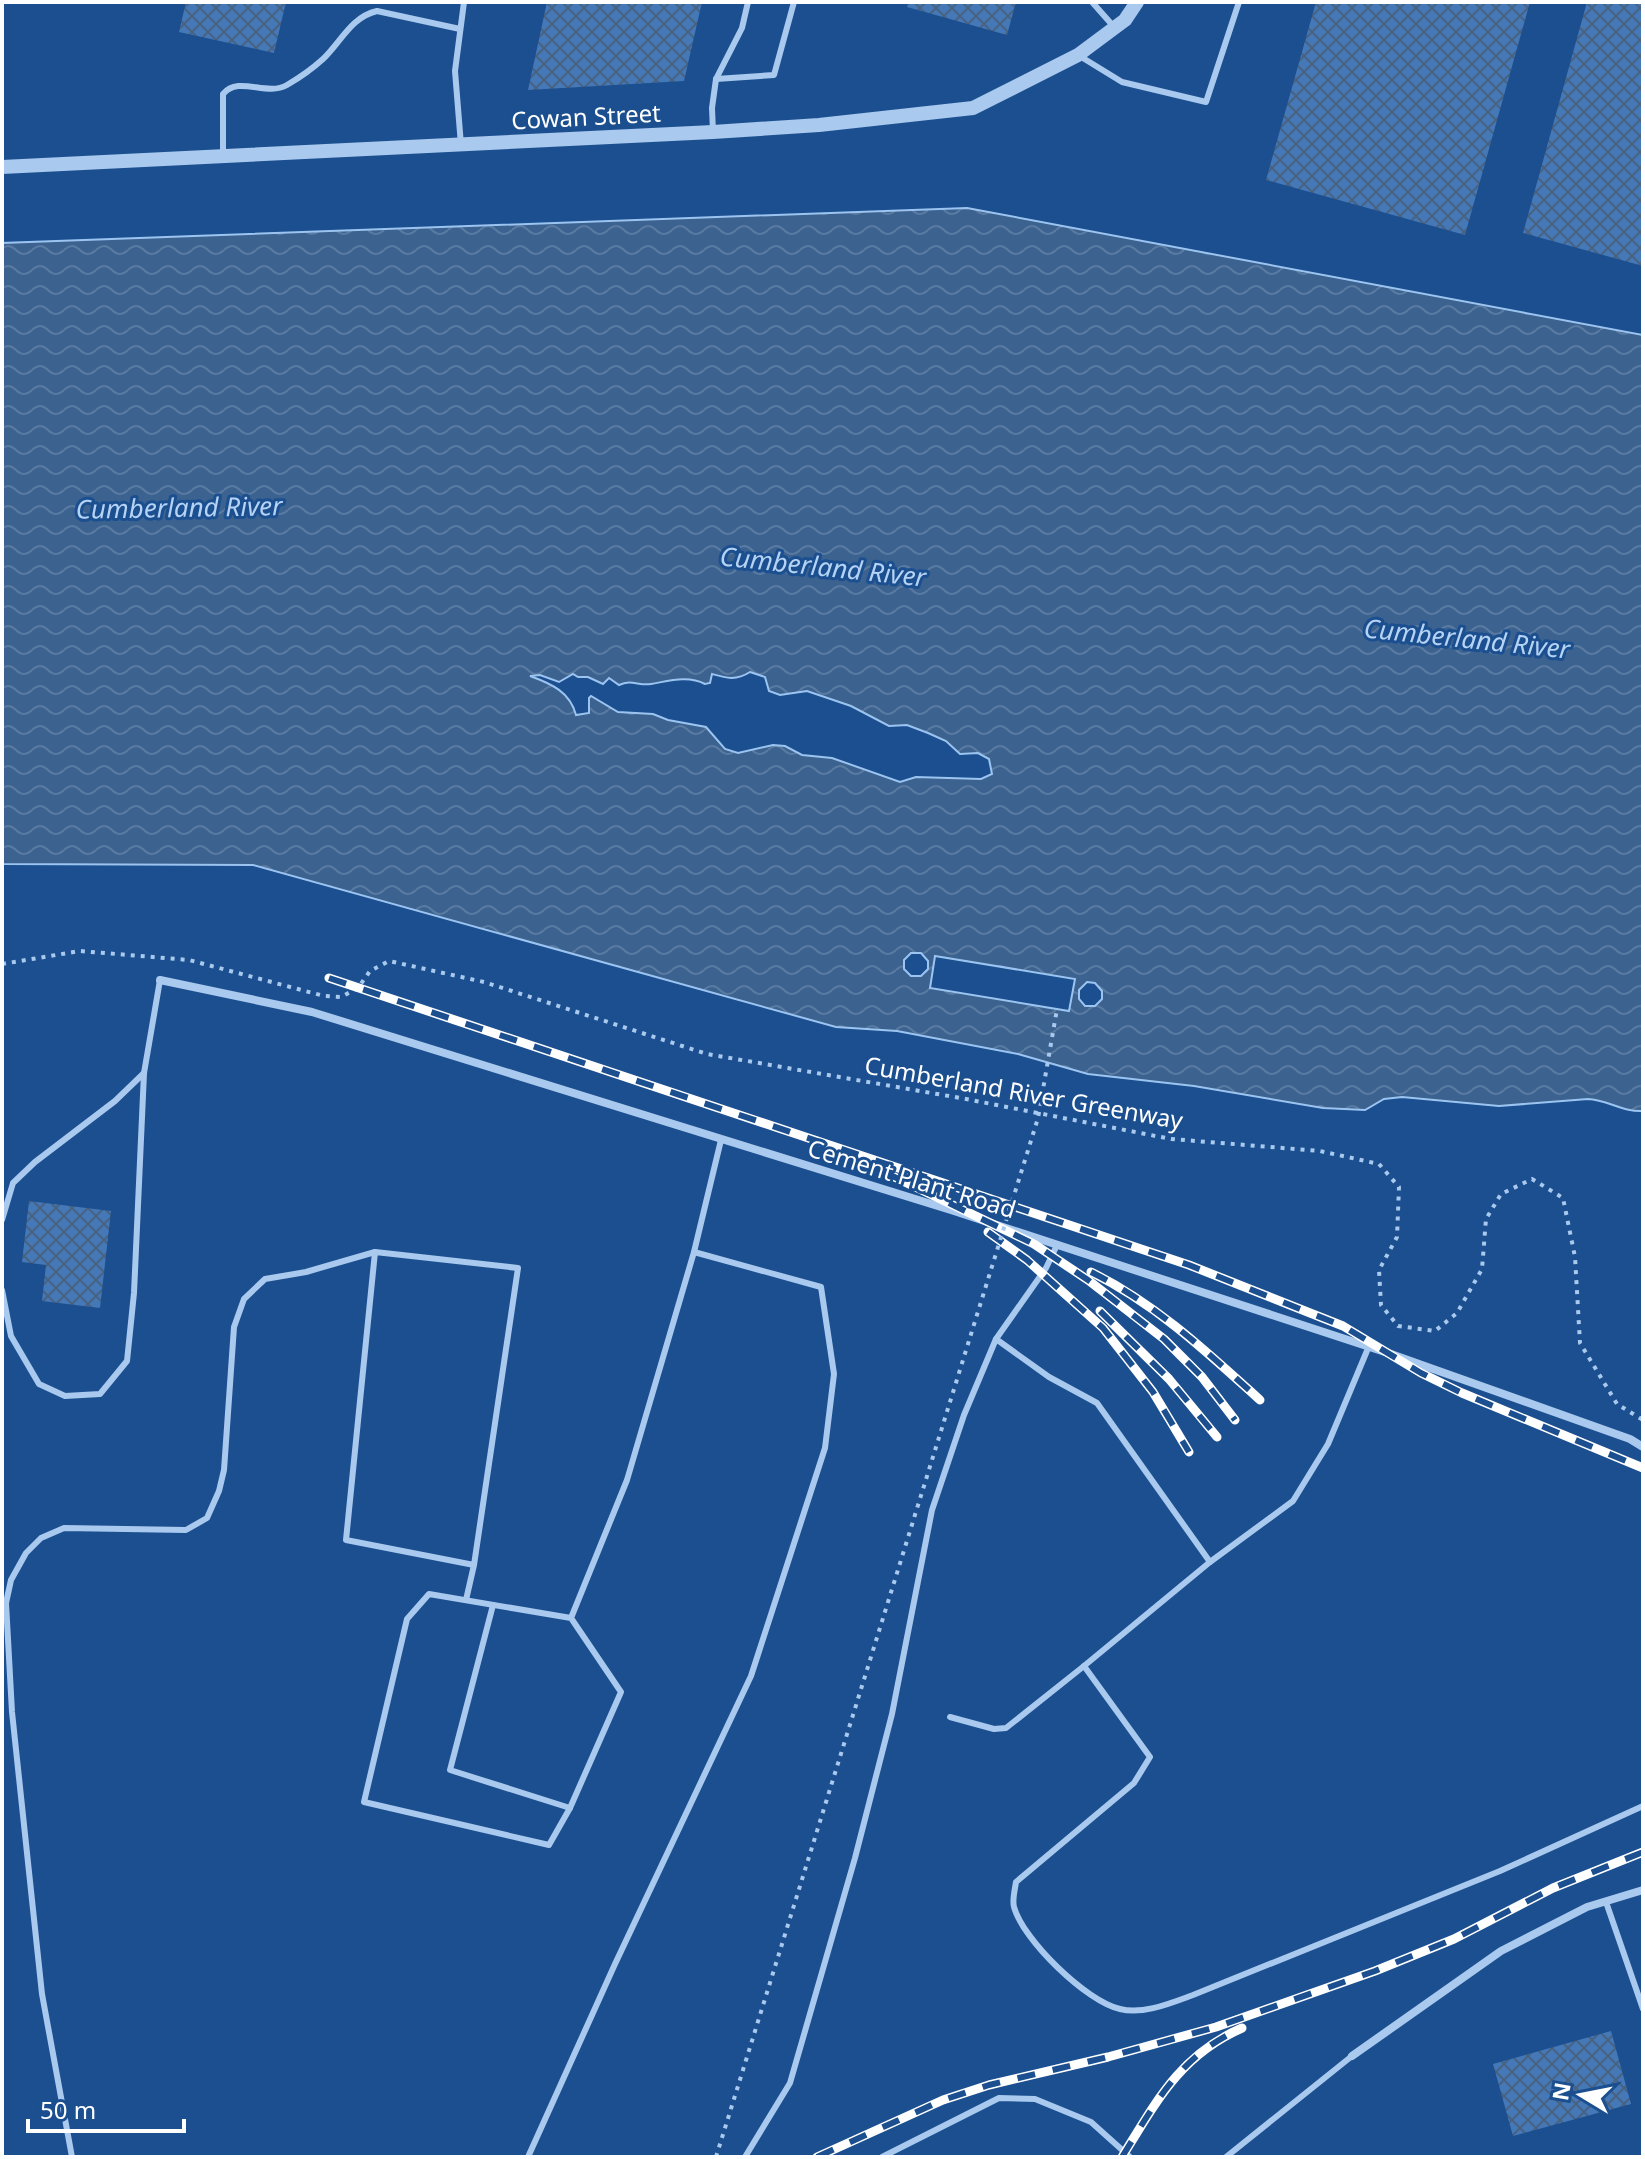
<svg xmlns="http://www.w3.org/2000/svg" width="1645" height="2159" viewBox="0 0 1645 2159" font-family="'Noto Sans',sans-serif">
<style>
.water{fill:url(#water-waves);stroke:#9cc4f0;stroke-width:2;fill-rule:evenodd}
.building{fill:url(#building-cross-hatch)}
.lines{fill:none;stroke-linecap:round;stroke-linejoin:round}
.path{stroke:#a9c9ee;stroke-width:4;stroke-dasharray:4 6;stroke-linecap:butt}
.service{stroke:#a9c9ee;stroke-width:6}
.minor{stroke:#a9c9ee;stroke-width:8}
.tertiary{stroke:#a9c9ee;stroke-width:14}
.rail-casing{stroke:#fff;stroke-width:9}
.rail{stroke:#1b4f8f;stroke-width:6;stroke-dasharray:18;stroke-linecap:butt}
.path-bridge{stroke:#a9c9ee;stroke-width:4;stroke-dasharray:4 6;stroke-linecap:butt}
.labels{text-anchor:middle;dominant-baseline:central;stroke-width:6;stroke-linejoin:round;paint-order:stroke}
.street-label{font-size:24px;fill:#fff;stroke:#1b4f8f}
.water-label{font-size:26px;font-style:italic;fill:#b5d3f5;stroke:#1b4f8f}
</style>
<defs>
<pattern id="water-waves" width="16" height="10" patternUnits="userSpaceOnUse" patternTransform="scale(2)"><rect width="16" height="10" fill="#3c6290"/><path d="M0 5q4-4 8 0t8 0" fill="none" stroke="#597aa1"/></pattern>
<pattern id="building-cross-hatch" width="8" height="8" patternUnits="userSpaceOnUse" patternTransform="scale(2)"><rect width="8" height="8" fill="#4478b7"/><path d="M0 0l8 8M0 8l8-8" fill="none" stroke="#486282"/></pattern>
</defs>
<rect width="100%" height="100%" fill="#1b4f8f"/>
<path class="water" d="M967 208 1643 335V1111C1622 1112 1608 1100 1588 1099L1499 1106 1402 1097 1384 1099 1365 1110 1323 1108 1194 1086 1088 1074 1018 1054 897 1031 836 1027 253 865 2 864V243ZM750 672 765 677 769 691 780 695 807 691 851 706 889 726 907 725 928 733 946 741 960 754 978 753 989 759 992 774 981 779 916 777 900 782 832 758 802 755 785 746 773 745 738 753 725 749 706 727 668 720 653 714 618 712 591 696 589 698V713L576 715C570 692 552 684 530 676L540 675 559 682 573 674 578 677H588L603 684 609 678 619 685C632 679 638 686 651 684 669 681 688 675 705 684L710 683 712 674C726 678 736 681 750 672ZM911 953H921L928 961V969L921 976H911L904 969V960ZM935 956 1075 979 1069 1011 930 988ZM1087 982 1095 983 1102 991V999L1095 1006H1085L1079 999V990Z"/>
<g class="building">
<path d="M186 2H286L274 53 179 32Z"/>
<path d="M547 2H702L684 81 528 90Z"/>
<path d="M908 2H1016L1007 35 907 7Z"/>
<path d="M1316 2H1530L1465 235 1266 180Z"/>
<path d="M1587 2H1643V266L1523 233Z"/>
<path d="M29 1201 111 1211 100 1308 42 1301 46 1265 22 1262Z"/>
<path d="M1611 2031 1631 2104 1513 2136 1493 2064Z"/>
</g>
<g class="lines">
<path class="path" d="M2 964 80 951 189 960 324 996 341 997 358 988 370 971 389 961 484 982 707 1054 966 1099 1171 1139 1320 1151 1379 1164 1399 1187 1397 1237 1379 1270 1381 1305 1398 1326 1435 1331 1457 1313 1482 1269 1486 1219 1501 1194 1532 1179 1563 1198 1575 1257 1580 1343 1617 1404 1643 1420"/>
<g class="service">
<path d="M1092 2 1115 28"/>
<path d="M1078 55 1122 82 1206 102 1239 2"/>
<path d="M716 79 774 75 794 2"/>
<path d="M713 132 712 108 716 79 742 28 748 2"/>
<path d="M461 145 455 71 464 2"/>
<path d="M223 156V94C239 75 266 97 287 85 299 78 312 69 323 59 341 42 351 17 377 11L460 29"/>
<path d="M2 1220 13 1183 35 1162 115 1101 144 1073"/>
<path d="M1057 1245 1046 1268 996 1339 1049 1377 1097 1403 1210 1562 1293 1501 1328 1444 1369 1346"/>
<path d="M2 1290 11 1336 39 1384 65 1396 100 1394 127 1361 134 1293 144 1073 160 980"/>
<path d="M466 1600 474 1565 518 1268 375 1252 346 1540 474 1565"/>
<path d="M493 1605 450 1770 570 1808"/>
<path d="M571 1618 621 1692 570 1808 549 1845 364 1802 407 1619 429 1594 571 1618 627 1480 694 1252 721 1140"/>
<path d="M1084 1666 1150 1757 1134 1783 1016 1882C1015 1889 1012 1900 1014 1907 1023 1940 1087 2002 1120 2009 1143 2015 1171 2003 1193 1995L1500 1871 1643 1806"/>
<path d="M950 1717 994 1729 1006 1728 1084 1666 1210 1562"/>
<path d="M1606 1902 1643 2009"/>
<path d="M72 2157 42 1994 12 1712 6 1603 11 1580 26 1553 41 1538 64 1528 186 1530 207 1518 219 1491 224 1470 234 1327 244 1299 265 1279 306 1272 375 1252"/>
<path d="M528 2157 615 1964 751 1676 825 1448 834 1374 821 1287 694 1252"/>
<path d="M745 2157 790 2083 855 1858 892 1714 932 1510 964 1415 996 1339"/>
<path d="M882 2157 999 2098 1035 2099 1091 2122 1130 2157"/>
<path d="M1226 2157 1352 2056"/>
</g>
<g class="minor">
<path d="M160 980 312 1012 954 1211 1391 1354 1630 1439 1643 1447"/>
<path d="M1352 2056 1501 1951 1587 1907 1643 1890"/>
</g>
<path class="tertiary" d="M2 167 713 132 819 125 973 108 1078 55 1125 20 1137 2"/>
<g class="rail-casing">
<g id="rail">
<path d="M329 978 1189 1265 1343 1326 1421 1373 1462 1393 1643 1468"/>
<path d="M884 1172 1034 1244 1088 1280 1164 1339 1202 1377 1235 1420"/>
<path d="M988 1232 1027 1260 1103 1328 1153 1392 1189 1452"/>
<path d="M1091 1272C1156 1304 1207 1352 1260 1400"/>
<path d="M1100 1311 1169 1379 1217 1437"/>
<path d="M817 2157 943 2100 989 2085 1108 2057 1216 2027 1375 1971 1454 1939 1553 1888 1643 1852"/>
<path d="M1122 2157C1156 2102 1180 2055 1242 2028"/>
</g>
</g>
<use href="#rail" class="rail"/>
<path class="path-bridge" d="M716 2157 1038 1118 1057 1009"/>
</g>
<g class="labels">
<g class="street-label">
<text transform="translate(586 116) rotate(-3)">Cowan Street</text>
<text transform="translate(1024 1092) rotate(10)">Cumberland River Greenway</text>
<text transform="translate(912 1178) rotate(17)">Cement Plant Road</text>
</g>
<g class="water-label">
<text transform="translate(179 507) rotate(-1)">Cumberland River</text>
<text transform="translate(823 566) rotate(6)">Cumberland River</text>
<text transform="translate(1467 638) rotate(6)">Cumberland River</text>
</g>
</g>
<rect width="1645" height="2159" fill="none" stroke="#ffffff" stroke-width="8"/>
<g transform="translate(1581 2095) rotate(280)" stroke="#1b4f8f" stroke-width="6" paint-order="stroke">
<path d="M0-6L14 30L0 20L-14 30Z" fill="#ffffff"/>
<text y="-12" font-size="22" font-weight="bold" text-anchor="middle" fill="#ffffff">N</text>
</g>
<path d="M28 2119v12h156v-12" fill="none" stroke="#ffffff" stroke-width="4"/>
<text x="40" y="2119" font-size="24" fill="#ffffff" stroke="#1b4f8f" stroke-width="6" paint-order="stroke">50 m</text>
</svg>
